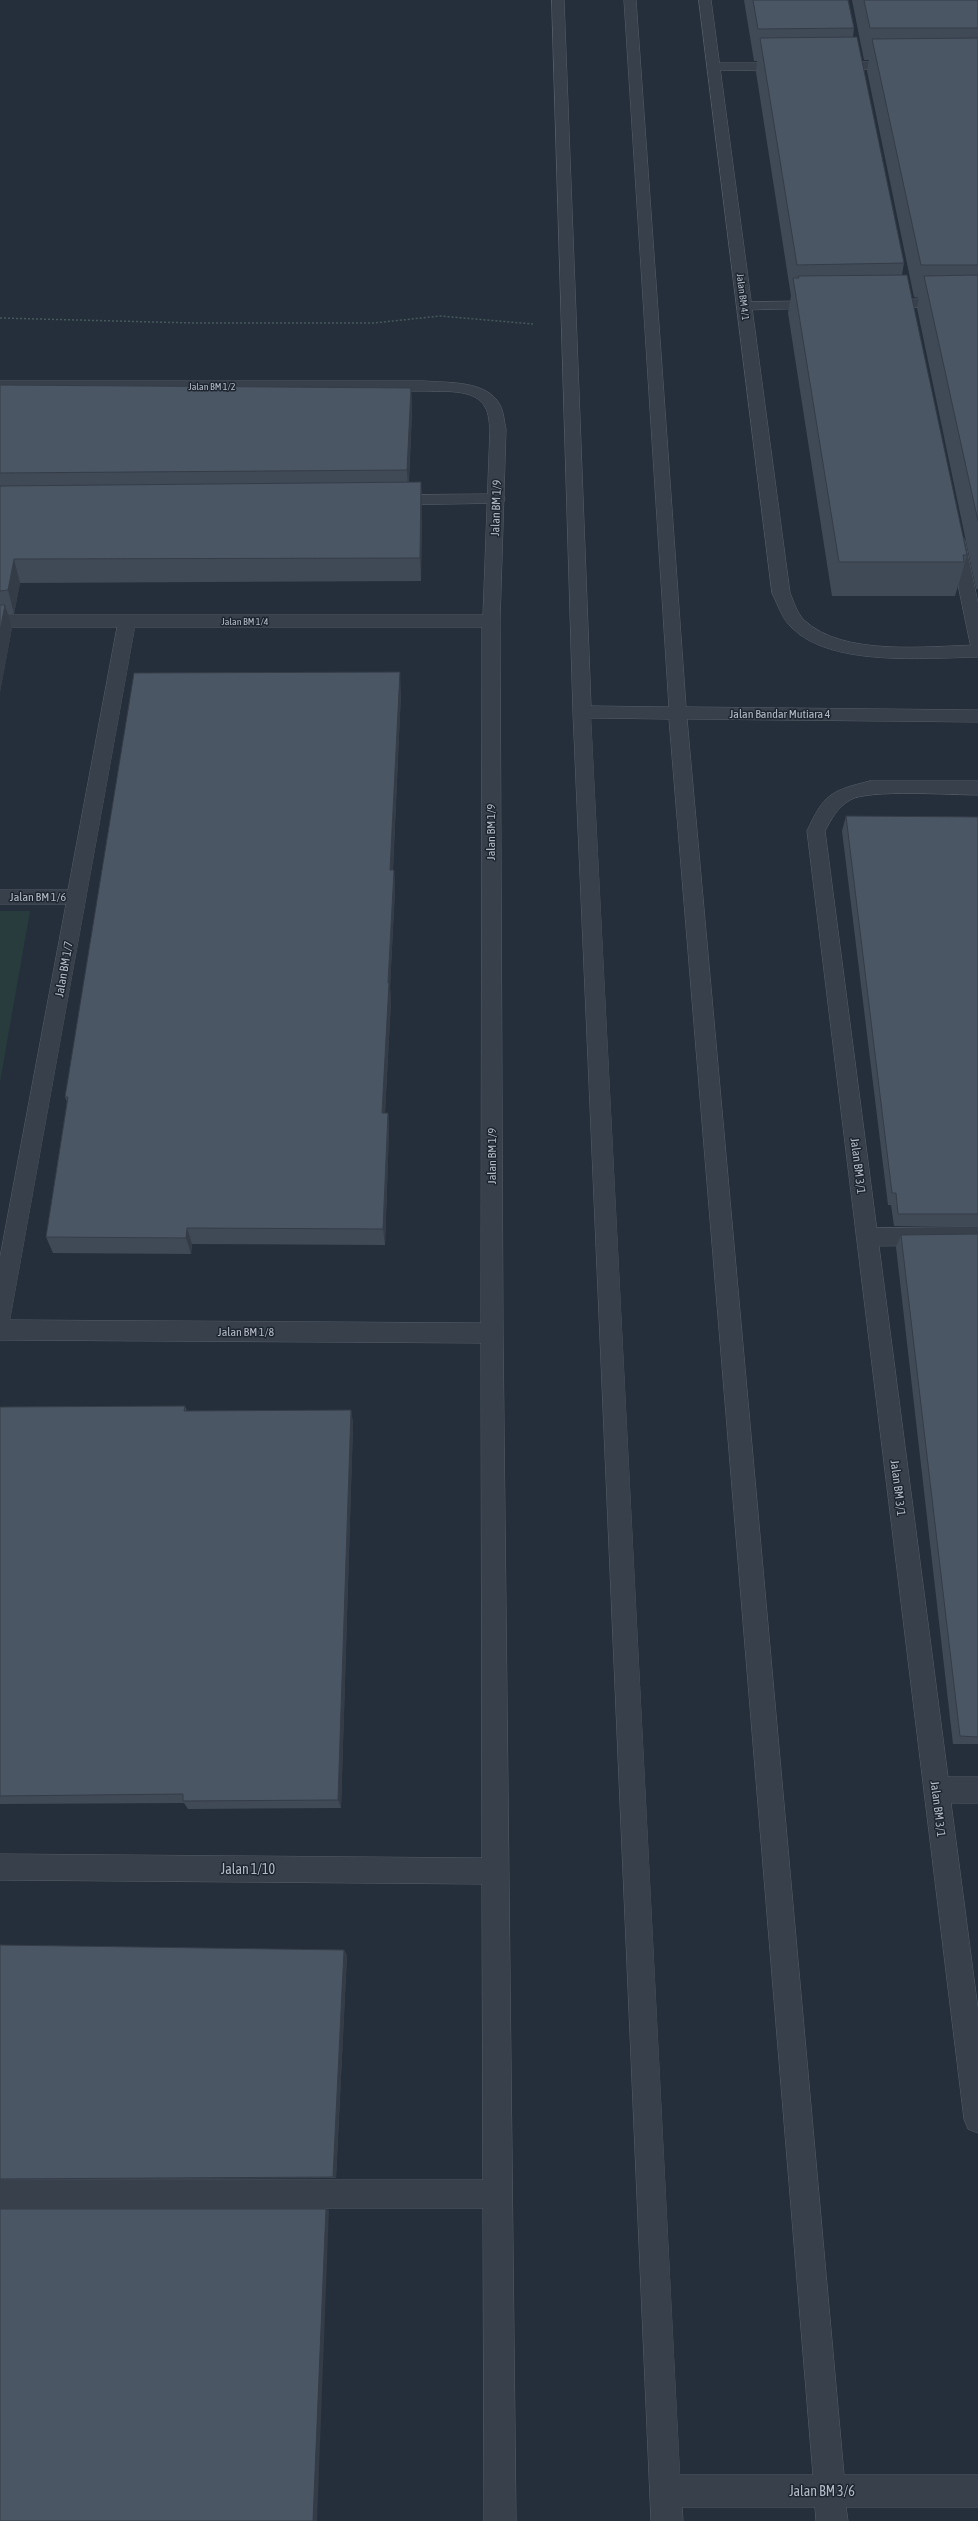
<svg xmlns="http://www.w3.org/2000/svg" width="978" height="2521" viewBox="0 0 978 2521" font-family="'Asap Condensed',sans-serif">
<style>
.green{fill:#283c3d}
.lines{fill:none;stroke-linecap:round;stroke-linejoin:round}
.lane-casing{stroke:#565e69;stroke-width:1}
.street-casing{stroke:#565e69;stroke-width:1}
.path{stroke:#46595b;stroke-width:1.5;stroke-dasharray:2 2;stroke-linecap:butt}
.lane{fill:#38414b;fill-rule:evenodd}
.street{fill:#38414b;fill-rule:evenodd}
.wall{fill:#404a57}
.shaded-wall{fill:#343c47}
.building{fill:#4b5665;stroke:#343c47}
.labels{text-anchor:middle;dominant-baseline:central;stroke-width:3;stroke-linejoin:round;paint-order:stroke}
.far-street-label{font-size:10px;fill:#b4bbc7;stroke:#1d2630}
.street-label{font-size:12px;fill:#b4bbc7;stroke:#1d2630}
.near-street-label{font-size:14px;fill:#b4bbc7;stroke:#1d2630}
</style>
<rect width="100%" height="100%" fill="#252f3b"/>
<path class="green" d="M0 911H30L0 1082Z"/>
<g class="lines">
<g class="lane-casing">
<g id="lane">
<path d="M834 62H897L903 66 897 70 830 69 828 66Z"/>
<path d="M714 63H785L791 67 785 71 710 70 708 67Z"/>
<path d="M978 298V306L885 308 878 304 885 300Z"/>
<path d="M818 301 825 305 823 308 744 310 737 306 744 302Z"/>
<path d="M497 494 503 495 505 499 503 503 393 505 385 500 393 495Z"/>
<path d="M957 536 963 537 965 541 978 603V649L972 647 970 643 949 541 951 537Z"/>
<path d="M978 1227V1245L867 1246 860 1243 857 1237 860 1231 867 1228Z"/>
<path d="M0 2180H498L508 2184 512 2194 508 2204 498 2208H0Z"/>
</g>
</g>
<g class="street-casing">
<g id="street">
<path d="M552 0H564L591 706 669 707 624 0H636L686 707 978 710V722L687 719 844 2475H978V2507H846L848 2521H816L815 2507H682L683 2521H651L573 712ZM591 718 669 719 813 2475H680Z"/>
<path d="M699 0H711L790 593C794 602 797 613 804 620 843 657 928 646 978 645V657C926 658 831 667 792 628 782 619 778 605 772 593Z"/>
<path d="M0 381H424C448 383 487 380 500 405 504 412 504 422 506 429L500 621 503 1333 516 2521H484L482 1884 0 1880V1854L482 1858 481 1343 0 1340V1257L66 904H0V890H68L117 627H0V615H483L490 429C489 423 489 413 485 407 475 388 443 392 424 391H0ZM135 627H482L481 1323 10 1320Z"/>
<path d="M870 781H978V795C952 795 868 789 850 800 837 808 832 818 825 831L948 1777H978V1803H951L978 2009V2133L968 2129 964 2119 807 831C824 794 830 791 870 781Z"/>
</g>
</g>
<path class="path" d="M0 318 193 323H374L440 316 533 324"/>
<use href="#lane" class="lane"/>
<use href="#street" class="street"/>
</g>
<g class="wall">
<path d="M744 0H848L854 28 853 37 904 263 902 275 967 555 955 596H832L788 313 791 296 756 72 757 61H754Z"/>
<path d="M852 0H978V589H976L917 308 919 298 914 297 867 71 869 60H864Z"/>
<path d="M0 385 411 388 412 411 409 482H421L422 505 421 581 20 583 14 614H7L12 628 0 692Z"/>
<path d="M401 692 393 870H394L395 889 390 987 391 1001 385 1113H388L389 1130 385 1245 192 1244 191 1254 53 1253 46 1237 67 1102 65 1097Z"/>
<path d="M846 816 978 817V1227L894 1226 891 1205H888L842 831Z"/>
<path d="M978 1234V1744H953L896 1247 901 1235Z"/>
<path d="M185 1406 187 1411 351 1410 353 1424 341 1808 188 1809 184 1803 0 1804V1407Z"/>
<path d="M0 1945 344 1950 347 1955 336 2178 0 2180Z"/>
</g>
<g class="shaded-wall">
<path d="M411 388 412 411 408 493 407 470Z"/>
<path d="M421 482 422 505 421 581 420 558Z"/>
<path d="M14 559 20 583 14 614 8 590Z"/>
<path d="M5 605 12 628 0 692V631Z"/>
<path d="M400 672 401 692 392 889 390 870Z"/>
<path d="M394 870 395 889 390 987 391 1001 384 1130 382 1113 388 983Z"/>
<path d="M388 1113 389 1130 385 1245 383 1229Z"/>
<path d="M187 1228 192 1244 191 1254 186 1238Z"/>
<path d="M351 1410 353 1424 341 1808 338 1800Z"/>
<path d="M344 1950 347 1955 336 2178 333 2177Z"/>
<path d="M326 2209 329 2210 317 2521H313Z"/>
</g>
<g class="building">
<path d="M753 0H848L854 28 758 29Z"/>
<path d="M864 0H978V28H870Z"/>
<path d="M857 37 904 263 797 265 760 38Z"/>
<path d="M978 38V265H921L872 39Z"/>
<path d="M907 275 967 555H963L964 562H839L793 278H799L798 276Z"/>
<path d="M978 275V521L924 276Z"/>
<path d="M0 385 411 388 407 470 0 473Z"/>
<path d="M421 482 420 558 14 559 8 590 0 591V486Z"/>
<path d="M0 605H5L0 631Z"/>
<path d="M400 672 390 870H394L388 983H389L382 1113H388L383 1229 187 1228 186 1238 46 1237 68 1097H65L134 673Z"/>
<path d="M846 816 978 817V1214H898L896 1193H892Z"/>
<path d="M978 1234V1737L960 1736 901 1235Z"/>
<path d="M185 1406 184 1411 351 1410 338 1800 183 1801V1794L0 1796V1407Z"/>
<path d="M0 1945 344 1950 333 2177 0 2179Z"/>
<path d="M0 2209H326L313 2521H0Z"/>
</g>
<g class="labels">
<g class="far-street-label">
<text transform="translate(743 297) rotate(83)">Jalan BM 4/1</text>
<text x="212" y="386">Jalan BM 1/2</text>
<text x="245" y="621">Jalan BM 1/4</text>
</g>
<g class="street-label">
<text transform="translate(496 508) rotate(-88)">Jalan BM 1/9</text>
<text x="780" y="714">Jalan Bandar Mutiara 4</text>
<text transform="translate(491 832) rotate(-90)">Jalan BM 1/9</text>
<text x="38" y="897">Jalan BM 1/6</text>
<text transform="translate(64 969) rotate(-80)">Jalan BM 1/7</text>
<text transform="translate(492 1156) rotate(-90)">Jalan BM 1/9</text>
<text transform="translate(858 1166) rotate(83)">Jalan BM 3/1</text>
<text x="246" y="1332">Jalan BM 1/8</text>
<text transform="translate(898 1488) rotate(83)">Jalan BM 3/1</text>
<text transform="translate(938 1809) rotate(83)">Jalan BM 3/1</text>
</g>
<g class="near-street-label">
<text x="248" y="1869">Jalan 1/10</text>
<text x="822" y="2491">Jalan BM 3/6</text>
</g>
</g>
</svg>
